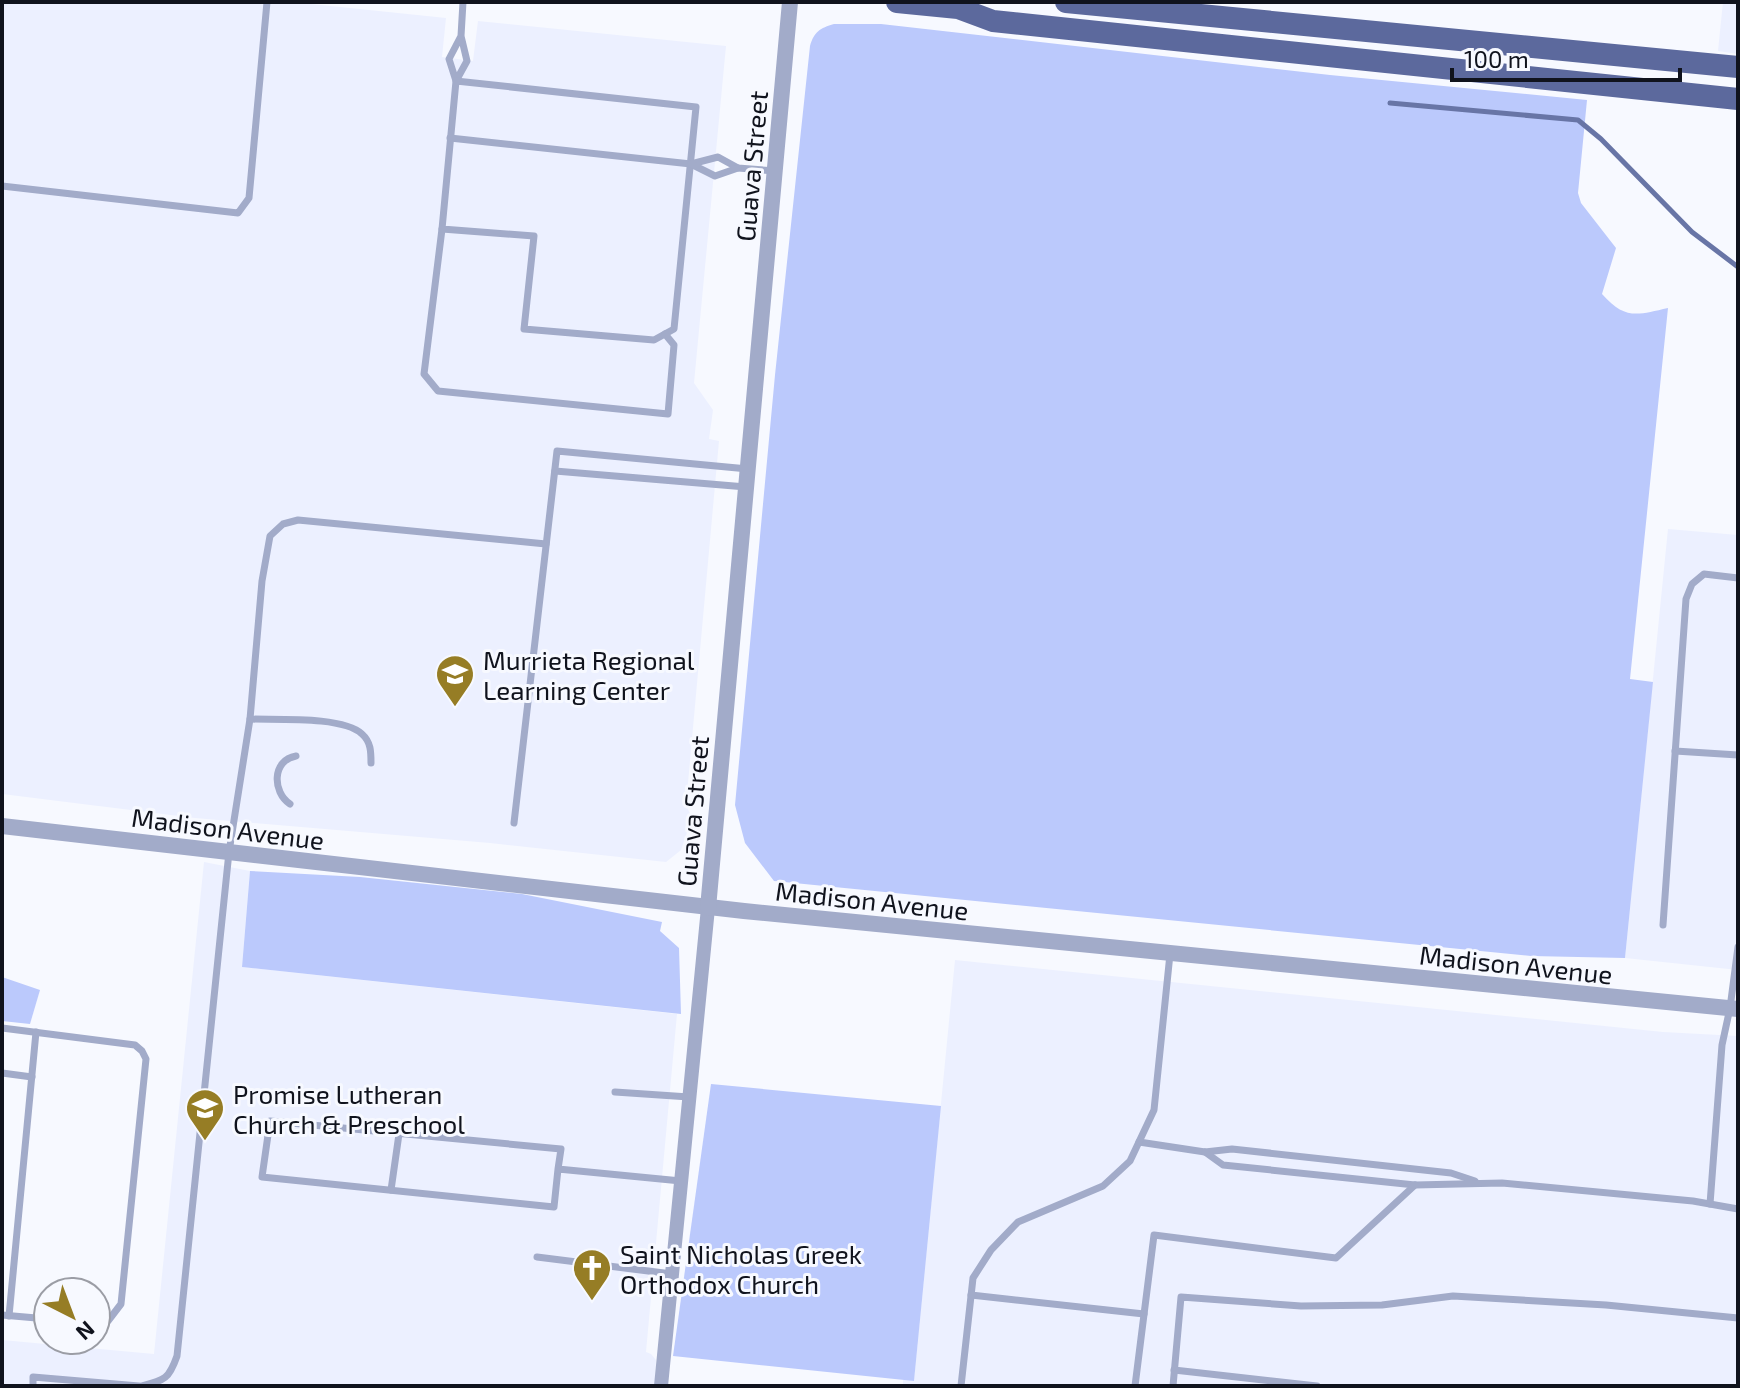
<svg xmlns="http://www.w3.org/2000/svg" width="1740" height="1388" viewBox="0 0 1740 1388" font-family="'Exo 2',sans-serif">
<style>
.built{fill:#ecf0ff}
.green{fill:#bbc9fc}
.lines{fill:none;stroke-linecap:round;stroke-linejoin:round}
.stream{stroke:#6875a6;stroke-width:5}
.service{stroke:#a2abc9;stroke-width:7}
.minor{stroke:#a2abc9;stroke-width:14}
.tertiary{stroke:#a2abc9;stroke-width:16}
.primary{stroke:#5c699d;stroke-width:22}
.labels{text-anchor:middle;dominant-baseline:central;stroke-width:6;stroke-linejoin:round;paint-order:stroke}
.street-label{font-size:26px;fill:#10131d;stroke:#f7f9ff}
.poi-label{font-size:26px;fill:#10131d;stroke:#f7f9ff;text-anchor:start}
</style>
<rect width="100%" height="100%" fill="#f7f9ff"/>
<g class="built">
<path d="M2 2H292L446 18 442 57 473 61 478 21 726 46 694 383 713 410 709 439 719 441 686 805 692 818 681 850 666 862 490 843 195 818 2 794Z"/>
<path d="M1723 2H1738V54L1718 51Z"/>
<path d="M1668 529 1738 535V970L1625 958Z"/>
<path d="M204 862 250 871 242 967 677 1014 646 1352 651 1354 656 1360 655 1386H2V1340L154 1354Z"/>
<path d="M955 960 1663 1032 1738 1036V1386H903V1379L914 1380Z"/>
</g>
<g class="green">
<path d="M834 24H881L1330 75 1587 100 1578 193 1581 203 1616 248 1602 294C1625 320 1637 315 1668 308L1630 679 1653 682 1625 958 1531 956 774 881 745 843 735 805 775 375 810 46C814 32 820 28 834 24Z"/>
<path d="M250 871 360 877 522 894 662 922 660 931 679 948 681 1014 242 967Z"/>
<path d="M2 977 40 990 30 1024 2 1021Z"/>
<path d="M711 1084 941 1106 914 1381 673 1356Z"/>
</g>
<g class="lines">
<path class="stream" d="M1390 103 1578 120 1601 139 1692 232 1738 267"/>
<g class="service">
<path d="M461 36 449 59 456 81 467 61 461 36 463 2"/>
<path d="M456 81 696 107 674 329 654 340 524 329 534 236 442 229Z"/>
<path d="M450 138 691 164 718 157 738 168 775 171"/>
<path d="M691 164 715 176 738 168"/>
<path d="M2 186 238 213 249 198 267 2"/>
<path d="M442 229 424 374 438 391 668 414 674 345 665 334"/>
<path d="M555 471 746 487"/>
<path d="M250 719C277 720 343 716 362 734 371 742 371 752 371 763"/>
<path d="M1675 751 1738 755"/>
<path d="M290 804C272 792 272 760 296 756"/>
<path d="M514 823 557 451 748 469"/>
<path d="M1663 925 1686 599 1692 584 1704 574 1738 578"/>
<path d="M2 1028 135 1045 142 1051 146 1059 121 1304 108 1321 96 1322"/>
<path d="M2 1073 32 1077"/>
<path d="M615 1092 689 1097"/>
<path d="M1139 1142 1205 1152 1232 1149 1451 1173 1475 1181"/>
<path d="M1205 1152 1223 1165 1415 1185 1502 1183 1693 1201 1738 1209"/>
<path d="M558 1169 561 1149 270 1121 262 1177 554 1207 558 1169 681 1181"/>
<path d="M391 1190 399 1134"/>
<path d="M1710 1204 1722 1045 1730 1008 1738 947"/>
<path d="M537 1257 672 1274"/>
<path d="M971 1295 1144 1314"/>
<path d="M2 1315 48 1319"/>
<path d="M9 1316 36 1032"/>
<path d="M1174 1370 1317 1386"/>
<path d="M33 1386V1377L139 1386"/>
<path d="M142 1386C165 1380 169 1379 177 1356L229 852 250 719 262 581 270 536 283 524 298 520 546 544"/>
<path d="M961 1386 973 1278 991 1250 1018 1222 1103 1186 1130 1161 1154 1110 1170 954"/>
<path d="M1135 1386 1154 1235 1336 1258 1415 1185"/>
<path d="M1173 1386 1181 1297 1301 1306 1382 1305 1453 1296 1606 1305 1738 1318"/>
</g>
<path class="minor" d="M661 1386 708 908"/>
<g class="tertiary">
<path d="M2 826 744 911 1738 1009"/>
<path d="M708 908 790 2"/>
</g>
<g class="primary">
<path d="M897 2 958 8 993 21 1738 99"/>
<path d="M1066 2 1738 67"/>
</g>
</g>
<defs>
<g id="school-pin" transform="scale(2)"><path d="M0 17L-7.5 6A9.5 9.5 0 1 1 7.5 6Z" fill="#967d25" stroke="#f7f9ff"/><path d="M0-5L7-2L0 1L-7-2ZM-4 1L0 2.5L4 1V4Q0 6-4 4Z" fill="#fff"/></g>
<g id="church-pin" transform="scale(2)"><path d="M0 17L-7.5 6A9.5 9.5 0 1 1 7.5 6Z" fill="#967d25" stroke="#f7f9ff"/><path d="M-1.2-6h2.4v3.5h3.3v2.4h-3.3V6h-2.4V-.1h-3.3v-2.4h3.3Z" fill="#fff"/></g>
</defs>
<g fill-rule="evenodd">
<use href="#school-pin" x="455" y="674"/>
<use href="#school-pin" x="205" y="1108"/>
<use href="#church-pin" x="592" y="1268"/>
</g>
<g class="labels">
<g class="street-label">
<text transform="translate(751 166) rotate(-85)">Guava Street</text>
<text transform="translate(692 811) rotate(-85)">Guava Street</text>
<text transform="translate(228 828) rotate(7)">Madison Avenue</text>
<text transform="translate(872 900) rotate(6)">Madison Avenue</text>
<text transform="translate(1516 964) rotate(6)">Madison Avenue</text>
</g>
<g class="poi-label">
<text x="483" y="659">Murrieta Regional<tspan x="483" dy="30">Learning Center</tspan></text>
<text x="233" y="1093">Promise Lutheran<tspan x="233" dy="30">Church &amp; Preschool</tspan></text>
<text x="620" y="1253">Saint Nicholas Greek<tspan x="620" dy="30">Orthodox Church</tspan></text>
</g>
</g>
<rect width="1740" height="1388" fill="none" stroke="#10131d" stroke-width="8"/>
<g transform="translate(72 1316) rotate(138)"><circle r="38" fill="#f7f9ff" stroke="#9b9da5" stroke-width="2"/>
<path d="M0-6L14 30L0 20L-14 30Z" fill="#967d25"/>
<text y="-12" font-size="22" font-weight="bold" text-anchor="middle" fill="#10131d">N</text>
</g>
<path d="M1452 68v12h228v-12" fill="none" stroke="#10131d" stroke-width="4"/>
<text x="1464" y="68" font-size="24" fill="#10131d" stroke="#f7f9ff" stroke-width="6" paint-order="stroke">100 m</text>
</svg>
